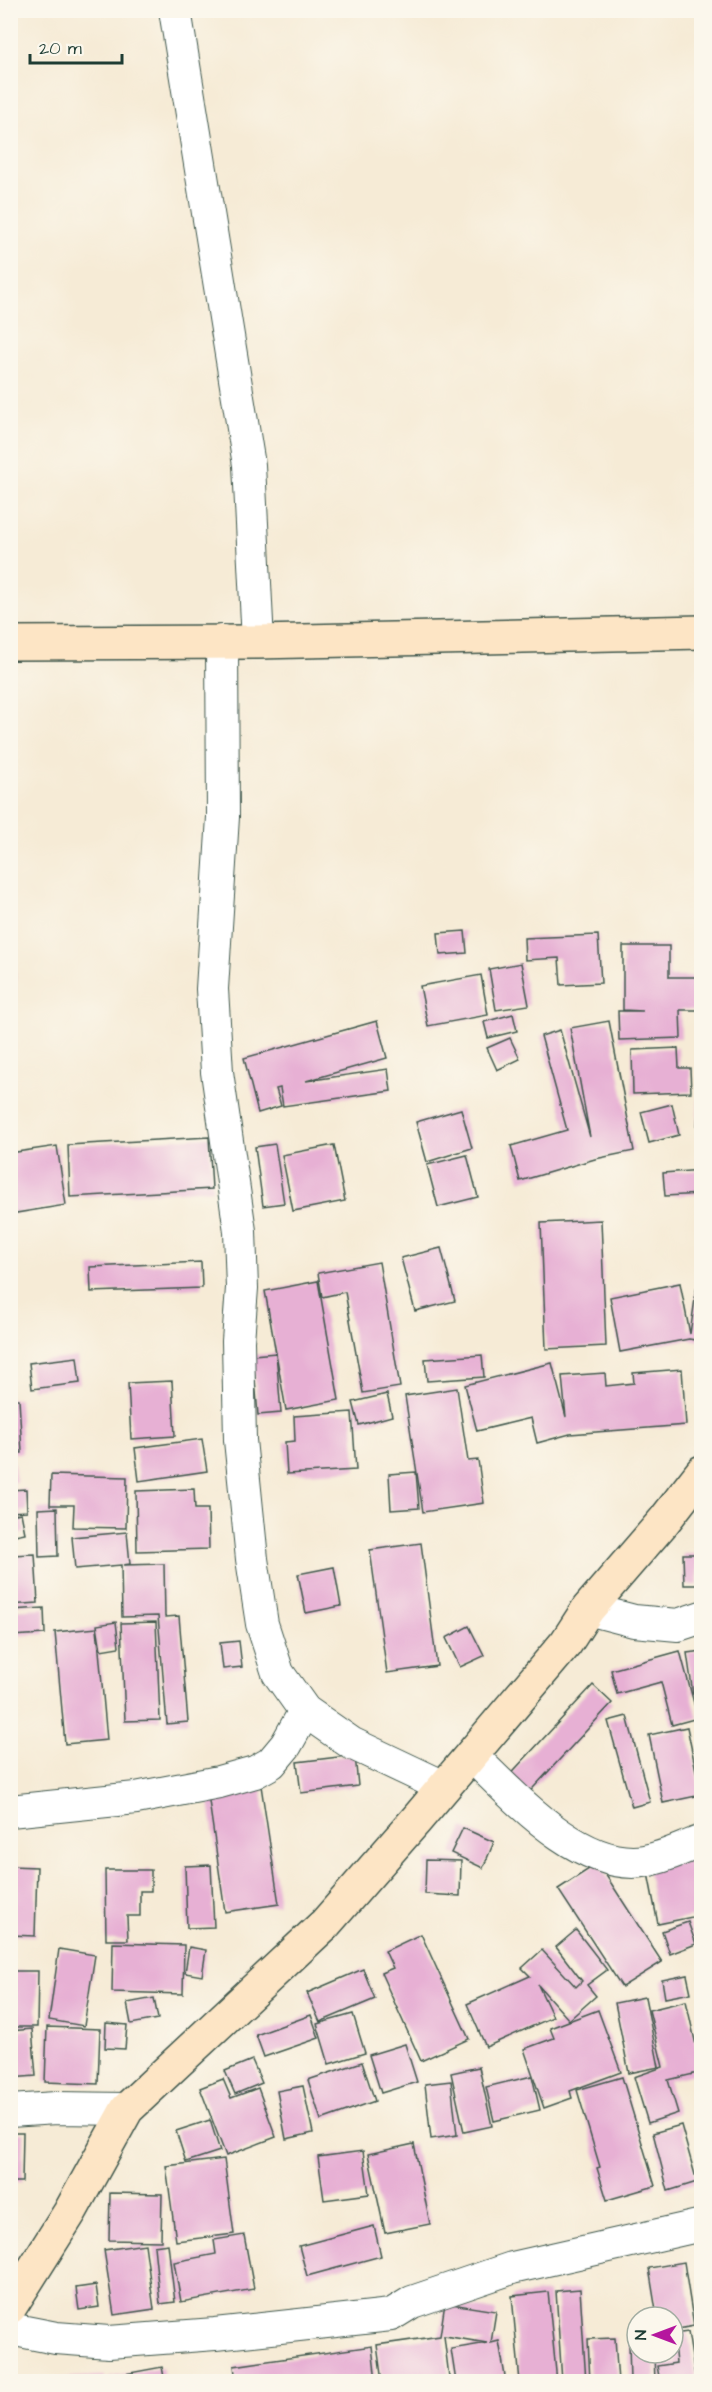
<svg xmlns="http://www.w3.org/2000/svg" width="712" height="2392" viewBox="0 0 712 2392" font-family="'Architects Daughter',sans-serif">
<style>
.building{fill:#e7b0d4}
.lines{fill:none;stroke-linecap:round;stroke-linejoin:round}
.street-casing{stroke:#3f574c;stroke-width:34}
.secondary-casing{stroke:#3f574c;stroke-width:36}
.street{stroke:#fff;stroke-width:32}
.secondary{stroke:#fde5c5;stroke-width:33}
</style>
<rect width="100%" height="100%" fill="#fbf7ec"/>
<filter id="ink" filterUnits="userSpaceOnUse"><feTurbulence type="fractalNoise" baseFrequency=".0167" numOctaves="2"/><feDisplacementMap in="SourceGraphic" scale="12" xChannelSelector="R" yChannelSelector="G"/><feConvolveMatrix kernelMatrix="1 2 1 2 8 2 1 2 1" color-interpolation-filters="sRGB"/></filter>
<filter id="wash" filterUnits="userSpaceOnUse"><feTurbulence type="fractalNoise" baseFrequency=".008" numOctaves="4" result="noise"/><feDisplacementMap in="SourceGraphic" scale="24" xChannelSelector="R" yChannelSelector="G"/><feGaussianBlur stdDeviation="1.35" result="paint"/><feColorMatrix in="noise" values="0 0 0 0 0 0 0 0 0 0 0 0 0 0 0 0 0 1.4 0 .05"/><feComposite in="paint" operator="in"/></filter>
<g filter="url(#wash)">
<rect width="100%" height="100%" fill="#f6ebd6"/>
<g id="blocks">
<g class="building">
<path d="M465 931 467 953 440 955 438 933Z"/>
<path d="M598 935 601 983 561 985 559 958 525 960 524 938Z"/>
<path d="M623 946H669V977H702V1010H680L681 1038 619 1040 618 1011H643L623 1010Z"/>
<path d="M15 962 16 994H10V963Z"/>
<path d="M521 963 529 1005 496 1010 489 969Z"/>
<path d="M481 975 488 1015 428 1026 420 986Z"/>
<path d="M513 1014 517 1031 488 1038 484 1022Z"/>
<path d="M377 1021 387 1058 306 1081 388 1069 391 1091 283 1106 280 1088 276 1089 281 1106 258 1113 244 1058Z"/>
<path d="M609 1021 634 1151 595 1159 520 1181 511 1146 567 1130 541 1036 560 1030 590 1137 570 1028Z"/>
<path d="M510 1038 520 1059 497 1070 487 1048Z"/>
<path d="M678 1048 679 1068H690L691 1092 633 1094 632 1050Z"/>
<path d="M700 1072H702V1129H697Z"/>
<path d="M672 1104 679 1135 649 1143 641 1112Z"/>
<path d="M461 1109 472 1148 427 1162 416 1122Z"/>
<path d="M209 1137 212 1189 70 1197 68 1145Z"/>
<path d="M275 1144 284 1203 263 1206 255 1147Z"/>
<path d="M334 1145 345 1201 293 1211 282 1155Z"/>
<path d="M57 1146 66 1205 10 1214V1153Z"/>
<path d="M467 1155 478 1197 438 1207 427 1165Z"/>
<path d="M702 1170V1194L665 1196 663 1173Z"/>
<path d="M601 1220 606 1346 546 1349 541 1223Z"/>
<path d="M441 1248 455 1301 415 1311 401 1258Z"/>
<path d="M201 1262 202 1288 91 1292 90 1267Z"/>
<path d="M379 1262 400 1387 363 1393 345 1292 322 1297 318 1273Z"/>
<path d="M318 1281 339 1400 286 1410 265 1291Z"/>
<path d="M680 1283 690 1334 697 1285 702 1286V1341L689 1339 620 1352 610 1297Z"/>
<path d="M276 1353 281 1413 258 1415 253 1355Z"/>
<path d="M482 1355 484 1377 427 1381 425 1359Z"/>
<path d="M77 1357 80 1383 32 1389 29 1363Z"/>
<path d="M552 1363 566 1417 562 1376 605 1373 606 1386 634 1383 633 1373 682 1369 686 1425 570 1434 537 1443 531 1418 477 1431 465 1385Z"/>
<path d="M172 1381 175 1436 131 1439 128 1383Z"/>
<path d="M457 1388 468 1461 478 1460 484 1503 423 1512 405 1396Z"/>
<path d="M387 1394 392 1416 359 1425 353 1402Z"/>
<path d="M10 1399H19L22 1453H10Z"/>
<path d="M352 1412 356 1470 287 1474 285 1442 295 1441 294 1416Z"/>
<path d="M202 1439 207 1471 139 1481 135 1448Z"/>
<path d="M10 1459H13L16 1482H10Z"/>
<path d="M416 1472 419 1508 391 1510 389 1474Z"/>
<path d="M51 1475 127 1477 126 1528 73 1527 74 1505H50Z"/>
<path d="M26 1489 27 1511 10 1512V1490Z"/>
<path d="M194 1489 195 1509H208L209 1549 137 1551 136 1491Z"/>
<path d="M57 1508 58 1556 39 1557 38 1509Z"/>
<path d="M21 1513 25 1533 10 1536V1515Z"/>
<path d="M127 1532 130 1564 123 1565 164 1564 165 1617 179 1616 188 1722 167 1724 158 1616 122 1617 121 1565 75 1569 72 1537Z"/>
<path d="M421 1543 437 1666 387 1673 370 1550Z"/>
<path d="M35 1554 38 1603 10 1605V1555Z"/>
<path d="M683 1554H697L698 1585H684Z"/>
<path d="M334 1567 341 1606 306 1613 298 1574Z"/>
<path d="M44 1608 45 1634 10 1636V1610Z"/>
<path d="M116 1622 119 1647 101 1650 97 1625Z"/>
<path d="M156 1622 160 1720 125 1721 121 1623Z"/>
<path d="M469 1626 484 1656 460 1667 446 1638Z"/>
<path d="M97 1628 107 1740 65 1744 55 1632Z"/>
<path d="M239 1641 242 1667 223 1669 220 1643Z"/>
<path d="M680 1651 698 1718 672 1725 661 1682 617 1694 611 1670Z"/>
<path d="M702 1651V1692L693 1694 687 1653Z"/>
<path d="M593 1685 612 1703 522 1800 503 1782Z"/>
<path d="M627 1716 650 1802 632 1807 608 1721Z"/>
<path d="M687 1727 701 1795 663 1803 649 1735Z"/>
<path d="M355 1755 358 1786 301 1793 297 1762Z"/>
<path d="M260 1779 279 1904 225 1912 207 1787Z"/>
<path d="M463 1828 494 1842 483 1868 451 1853Z"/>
<path d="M700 1858 702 1915 658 1924 647 1868Z"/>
<path d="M426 1860 461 1861 460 1896 425 1894Z"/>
<path d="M598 1863 662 1962 622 1987 558 1889Z"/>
<path d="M211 1865 214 1927 187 1928 185 1866Z"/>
<path d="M10 1866 37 1867 35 1936 10 1935Z"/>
<path d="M105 1870H151V1891H140V1916H127L128 1940H106Z"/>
<path d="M688 1922 696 1944 670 1954 662 1931Z"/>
<path d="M576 1930 607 1970 587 1985 596 1996 569 2020 538 1985 553 2017 486 2047 467 2004 530 1976 522 1968 542 1950 576 1987 582 1981 556 1947Z"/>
<path d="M421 1934 469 2039 421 2061 381 1973 393 1968 385 1951Z"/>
<path d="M113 1943 184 1945 183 1994 112 1992Z"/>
<path d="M189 1947 206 1950 202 1976 185 1973Z"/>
<path d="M59 1949 95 1955 84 2026 49 2020Z"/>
<path d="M363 1969 375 1999 320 2022 307 1993Z"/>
<path d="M10 1971H38L37 2027H10Z"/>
<path d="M687 1975 691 1993 665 1998 662 1980Z"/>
<path d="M645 1997 659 2067 629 2073 615 2003Z"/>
<path d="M154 1998 158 2019 131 2024 127 2003Z"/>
<path d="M686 2001 702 2072 668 2080 678 2113 648 2123 634 2077 663 2067 649 2010Z"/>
<path d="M598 2010 621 2072 570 2091 572 2098 544 2108 524 2049 554 2038 550 2028Z"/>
<path d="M353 2014 365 2053 329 2064 317 2024Z"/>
<path d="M311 2015 319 2038 264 2057 256 2035Z"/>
<path d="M106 2023 127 2025 125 2049 105 2048Z"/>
<path d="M47 2027 100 2029 98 2084 45 2082Z"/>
<path d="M32 2029 36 2076 10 2078V2031Z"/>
<path d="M405 2044 417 2082 381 2093 369 2055Z"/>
<path d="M252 2060 262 2083 235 2094 225 2071Z"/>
<path d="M362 2062 375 2101 321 2120 308 2080Z"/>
<path d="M479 2067 492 2126 464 2132 451 2073Z"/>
<path d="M532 2076 540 2110 494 2121 486 2087Z"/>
<path d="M622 2077 655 2186 607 2200 597 2168 600 2167 577 2090Z"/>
<path d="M223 2079 231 2098 258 2088 276 2137 226 2156 200 2088Z"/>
<path d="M451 2081 457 2135 431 2139 425 2084Z"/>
<path d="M303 2086 313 2133 286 2139 277 2091Z"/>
<path d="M210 2120 220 2151 186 2162 176 2131Z"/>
<path d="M681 2125 697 2182 668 2191 653 2133Z"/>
<path d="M10 2133H23L22 2182H10Z"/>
<path d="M414 2144 430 2224 385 2233 368 2154Z"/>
<path d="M363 2151 369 2194 324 2200 318 2157Z"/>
<path d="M224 2159 234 2234 176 2241 166 2166Z"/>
<path d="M110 2193 162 2194 161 2241 109 2240Z"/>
<path d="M374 2226 381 2256 307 2276 299 2246Z"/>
<path d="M244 2235 254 2289 181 2302 174 2262 216 2254 214 2240Z"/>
<path d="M145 2244 154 2309 114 2315 104 2250Z"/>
<path d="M168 2244 175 2302 160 2304 154 2246Z"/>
<path d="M684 2262 694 2326 673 2330V2317H657L649 2268Z"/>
<path d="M96 2285 99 2307 79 2310 76 2288Z"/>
<path d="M580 2289 586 2382H562L556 2291Z"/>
<path d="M548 2292 557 2382H520L512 2296Z"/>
<path d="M445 2303 496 2311 491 2343 499 2341 506 2382H456L451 2349 487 2343 444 2336 449 2377 420 2382H382L377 2345 440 2336Z"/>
<path d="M688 2332 696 2382H660L657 2366 676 2363 673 2334Z"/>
<path d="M615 2338 618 2382H590L588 2339Z"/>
<path d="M629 2341H637V2353H654L655 2382H630Z"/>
<path d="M372 2346 376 2382H236L234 2366Z"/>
<path d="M162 2367 165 2382H109L108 2377Z"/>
<path d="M104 2376V2382H44V2379Z"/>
</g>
</g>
</g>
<g filter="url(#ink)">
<use href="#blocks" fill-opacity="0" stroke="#3f574c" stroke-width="1.5"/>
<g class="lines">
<g class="street-casing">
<g id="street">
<path d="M175 10 249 465 258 642"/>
<path d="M222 641 223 817 212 989 217 1072 240 1231 242 1288 238 1341 240 1440 252 1559 262 1624 278 1673 305 1711 351 1743 444 1787"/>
<path d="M588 1609 634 1621 678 1625 702 1617"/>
<path d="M471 1755C513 1795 580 1871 644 1861 664 1858 683 1848 702 1841"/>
<path d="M10 1811 136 1798 219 1782 255 1772 271 1763 286 1745 305 1711"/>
<path d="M10 2111 56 2108 127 2109"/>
<path d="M10 2329 56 2338 109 2342 215 2334 391 2315 412 2302 512 2268 702 2225"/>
</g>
</g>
<g class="secondary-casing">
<g id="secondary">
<path d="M10 643 258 642 702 632"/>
<path d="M10 2307 70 2212 127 2109 325 1924 417 1819 566 1643 588 1609 664 1521 702 1472"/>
</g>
</g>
<use href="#street" class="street"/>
<use href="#secondary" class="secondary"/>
</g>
</g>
<rect width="712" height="2392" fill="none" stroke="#fbf7ec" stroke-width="36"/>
<g transform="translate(655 2335) rotate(270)"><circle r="28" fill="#fbf7ec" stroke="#a3ada2" stroke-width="1.5"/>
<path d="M0-4.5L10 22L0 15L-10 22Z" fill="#b5179e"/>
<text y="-9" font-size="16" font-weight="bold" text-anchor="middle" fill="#1f3d34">N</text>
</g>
<path d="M30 54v9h92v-9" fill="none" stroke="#1f3d34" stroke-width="3"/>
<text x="39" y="54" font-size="18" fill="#1f3d34" stroke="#fbf7ec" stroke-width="4.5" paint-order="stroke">20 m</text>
</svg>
